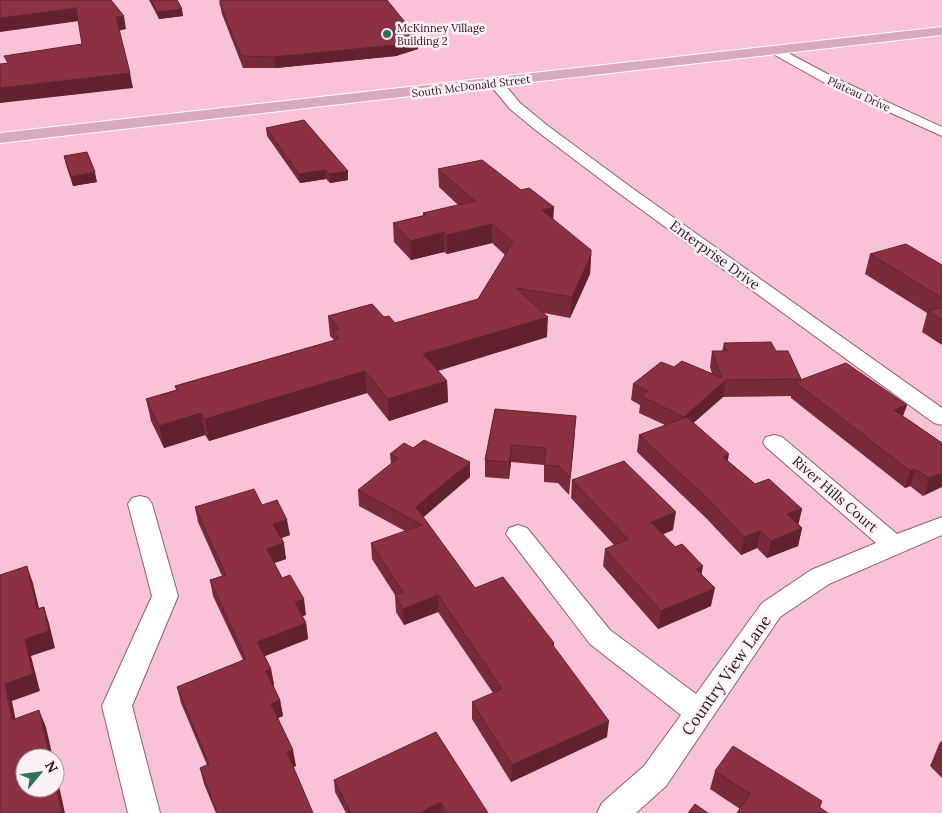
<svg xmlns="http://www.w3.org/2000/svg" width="942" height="813" viewBox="0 0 942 813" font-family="Lora,serif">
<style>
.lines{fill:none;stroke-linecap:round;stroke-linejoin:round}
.minor-casing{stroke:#8f5f74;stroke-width:2}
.major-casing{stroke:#fff;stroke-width:2}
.minor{fill:#fff;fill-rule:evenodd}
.major{fill:#d9aabf;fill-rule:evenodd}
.wall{fill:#782a39}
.shaded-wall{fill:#61222e}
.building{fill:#8b3142;stroke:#61222e}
.poi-dot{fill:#31705f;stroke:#fdf1f6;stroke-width:2}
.labels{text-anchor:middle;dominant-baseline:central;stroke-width:5;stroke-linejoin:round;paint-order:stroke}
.far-poi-label{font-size:11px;fill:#2a171f;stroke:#fdf1f6;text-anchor:start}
.far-street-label{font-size:11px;fill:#2a171f;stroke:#fdf1f6}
.street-label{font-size:14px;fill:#2a171f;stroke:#fdf1f6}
.near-street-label{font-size:16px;fill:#2a171f;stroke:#fdf1f6}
</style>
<rect width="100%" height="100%" fill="#f9c2d8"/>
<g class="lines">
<g class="minor-casing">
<g id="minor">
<path d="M777 47 833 77 942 127V136L825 83 773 54 771 51Z"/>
<path d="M496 79 501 80 520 103 548 126 632 188 942 408V425L934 423 620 194 538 132 510 109 491 86 490 83Z"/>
<path d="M774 435 782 437 897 534 942 517V535L829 584 780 617 666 786 636 813H597L602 803 644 766 681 715 590 644 506 534 509 528 518 525 527 528 610 630 696 694 762 603 811 570 876 543 766 447 763 442 766 437Z"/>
<path d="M140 496 148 498 152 504 178 596 132 706 160 813H128L102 706 152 596 128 504 132 498Z"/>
</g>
</g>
<g class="major-casing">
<path id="major" d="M942 27V35L0 143V133Z"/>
</g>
<use href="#minor" class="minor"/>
<use href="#major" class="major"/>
</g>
<g class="wall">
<path d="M149 0H177L183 16 159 19Z"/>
<path d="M220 4 418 38V49L396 56 276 68H243L222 14Z"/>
<path d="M266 128 348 171V180L330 183 326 179 300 183 267 136Z"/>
<path d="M64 156 97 182 73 186 66 165Z"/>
<path d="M438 169 553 219 591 255 590 274 570 318 544 313 547 337 438 371 447 381 448 402 389 421 367 393 209 441 205 435 164 448 151 421 146 399 176 390 175 386 334 340 330 336 328 316 384 317 395 323 478 299 505 255 492 243 447 254 444 252 411 260 394 242 393 223 423 216V213L458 205 439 187Z"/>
<path d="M870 254 942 265V345L922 332 927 313 865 274Z"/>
<path d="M724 343 776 351 801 379 907 405 903 416 942 443 923 496 910 486 905 488 791 398V396L723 397 693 423 728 461 755 484 802 509 798 524 802 528 798 546 767 558 757 548 741 555 706 518 637 452 639 435 665 425 639 413 640 405 631 400 633 384 674 367 712 374 710 367 712 351H722Z"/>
<path d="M495 409 575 433 569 495 558 483 544 482V465L511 462 509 479 485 477V460Z"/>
<path d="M390 454 470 477 423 517 475 588 554 643V647L607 737 511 782 472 719V702L493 693 438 612 404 625 396 612 395 595 372 559 371 543 405 531 359 506 358 490 391 464Z"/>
<path d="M572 480 673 530 663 534 702 574 711 606 658 629 603 566 605 549 614 545 571 498Z"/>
<path d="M262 505 290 535 281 538 286 559 274 563 282 578 306 615 302 616 306 623 308 639 265 656 271 669 274 685 273 686 280 700 283 716 278 718 296 766 293 767 313 813H216L204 784 200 768 207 765 181 703 177 687 243 660 213 596 210 580 222 576 198 522 195 507Z"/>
<path d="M942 741V778L930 766 940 742Z"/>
<path d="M715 771 822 801 820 808 740 809 710 789Z"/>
<path d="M334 780 488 813H346L335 792Z"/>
</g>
<g class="shaded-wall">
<path d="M76 8 79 21 0 32V18Z"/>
<path d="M182 9 183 16 159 19 157 12Z"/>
<path d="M124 16 126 29 118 31 116 17Z"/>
<path d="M418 38V49L396 56 276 68 274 57Z"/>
<path d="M130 73 133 88 0 103V88Z"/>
<path d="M326 170V179L300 183 299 174Z"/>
<path d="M348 171V180L330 183 329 174Z"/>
<path d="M95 172 97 182 73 186 71 177Z"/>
<path d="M554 207 553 226 542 210Z"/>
<path d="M492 224V243L447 254V235Z"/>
<path d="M444 232V252L411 260V241Z"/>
<path d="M591 255 590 274 570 318 572 297Z"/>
<path d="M548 317 547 337 424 375 423 354Z"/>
<path d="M365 371 367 393 209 441 205 419Z"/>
<path d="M726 380 723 397 682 433 684 417Z"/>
<path d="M447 381 448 402 389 421 388 399Z"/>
<path d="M907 405 901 421 894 410Z"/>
<path d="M201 413 205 435 164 448 159 426Z"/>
<path d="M512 445 511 462 509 479V462Z"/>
<path d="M729 454 726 471 723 457Z"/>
<path d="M470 462V477L418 522 416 507Z"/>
<path d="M915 469 910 486 905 488 910 471Z"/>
<path d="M942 473V487L923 496 929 478Z"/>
<path d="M802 509 798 526 787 514Z"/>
<path d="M676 512 673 530 649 540 651 522Z"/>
<path d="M287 520 290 535 276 540 273 524Z"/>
<path d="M802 528 798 546 767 558 771 541Z"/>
<path d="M761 531 757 548 741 555 744 537Z"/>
<path d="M284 543 286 559 269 565 267 549Z"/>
<path d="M27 566 33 583 43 625 37 609Z"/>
<path d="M703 566 700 583 696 569Z"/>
<path d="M715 588 711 606 658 629 661 611Z"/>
<path d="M438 595V612L404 625 403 609Z"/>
<path d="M304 599 306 615 297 618 295 602Z"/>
<path d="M44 607 49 623 55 648 31 656 40 691 12 701 19 737 12 720 5 684 25 639Z"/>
<path d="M306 623 308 639 260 658 257 642Z"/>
<path d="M271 669 274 685 268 687 266 671Z"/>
<path d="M280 700 283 716 273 720 271 704Z"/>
<path d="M39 710 46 727 53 758H50Z"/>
<path d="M609 721 607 737 511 782 512 765Z"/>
<path d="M293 750 296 766 290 768 287 752Z"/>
<path d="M55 768 65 813H62L55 780Z"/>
<path d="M441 802V813H419Z"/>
</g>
<g class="building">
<path d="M0 0H111L124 16 116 17 130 73 0 88V64L8 63 4 56 82 44 76 8 0 18Z"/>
<path d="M151 0H177L182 9 157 12Z"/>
<path d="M220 0H387L418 38 395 45 274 57 241 56 220 4Z"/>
<path d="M304 120 348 171 329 174 326 170 299 174 266 128Z"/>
<path d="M87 152 95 172 71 177 64 156Z"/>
<path d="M482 160 521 190 529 188 554 207 542 210 591 250V255L572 297 516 288 548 317 423 354 447 381 388 399 365 371 205 419 201 413 159 426 146 399 177 390 175 386 339 339 333 331 339 329 328 316 372 304 384 317 389 316 395 323 478 299 513 242 492 224 447 235 444 232 411 241 393 223 426 215 423 213 475 201 438 169Z"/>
<path d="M906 244 942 265V298L870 254Z"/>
<path d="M942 307V320L928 311Z"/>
<path d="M771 342 776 351H788L801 379 726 380 684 417 641 396 648 391 633 384 661 362 674 367 682 361 722 378 712 351H727L724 343Z"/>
<path d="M846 363 907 405 894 410 942 443V473L929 478 915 469 910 471 795 382Z"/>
<path d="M495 409 576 416 570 478 559 466 544 465 546 448 512 445 509 462 485 460Z"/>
<path d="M687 417 729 454 723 457 755 484 769 479 802 509 787 514 802 528 771 541 761 531 744 537 709 500 639 435Z"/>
<path d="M424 440 470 462 416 507 475 588 503 577 554 643 552 644 609 721 512 765 472 702 502 689 438 595 403 609 395 595 403 592 371 543 422 525 358 490 398 458 390 454 404 443 413 448Z"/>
<path d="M624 461 676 512 651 522 675 547 682 544 703 566 696 569 715 588 661 611 605 549 628 539 572 480Z"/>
<path d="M254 489 262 505 277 500 287 520 273 524 284 543 267 549 282 578 290 575 304 599 295 602 306 623 257 642 271 669 266 671 280 700 271 704 293 750 287 752 313 813H217L200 768 209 764 177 687 246 659 210 580 226 575 195 507Z"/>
<path d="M27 566 37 609 44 607 49 631 25 639 33 674 5 684 12 720 39 710 50 758H25V788H55V780L62 813H0V575Z"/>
<path d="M436 732 488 813H447L441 802 419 813H351L334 780Z"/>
<path d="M733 746 822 801 819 807 828 813H737L750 794 715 771Z"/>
<path d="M695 804 708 813H688Z"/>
</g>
<circle class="poi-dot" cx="387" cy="34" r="5"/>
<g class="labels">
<g class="far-poi-label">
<text x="397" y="28">McKinney Village<tspan x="397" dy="13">Building 2</tspan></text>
</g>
<g class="far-street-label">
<text transform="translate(471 86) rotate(-7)">South McDonald Street</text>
<text transform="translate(859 94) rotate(25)">Plateau Drive</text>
</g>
<g class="street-label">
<text transform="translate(715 255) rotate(36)">Enterprise Drive</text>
<text transform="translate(835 494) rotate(41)">River Hills Court</text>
</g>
<g class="near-street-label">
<text transform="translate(726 675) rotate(-55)">Country View Lane</text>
</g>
</g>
<g transform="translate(40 773) rotate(61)"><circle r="24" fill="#fdf1f6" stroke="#a99aa0"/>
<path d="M0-4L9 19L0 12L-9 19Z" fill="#31705f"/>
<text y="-8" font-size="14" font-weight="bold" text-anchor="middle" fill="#2a171f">N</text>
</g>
</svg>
